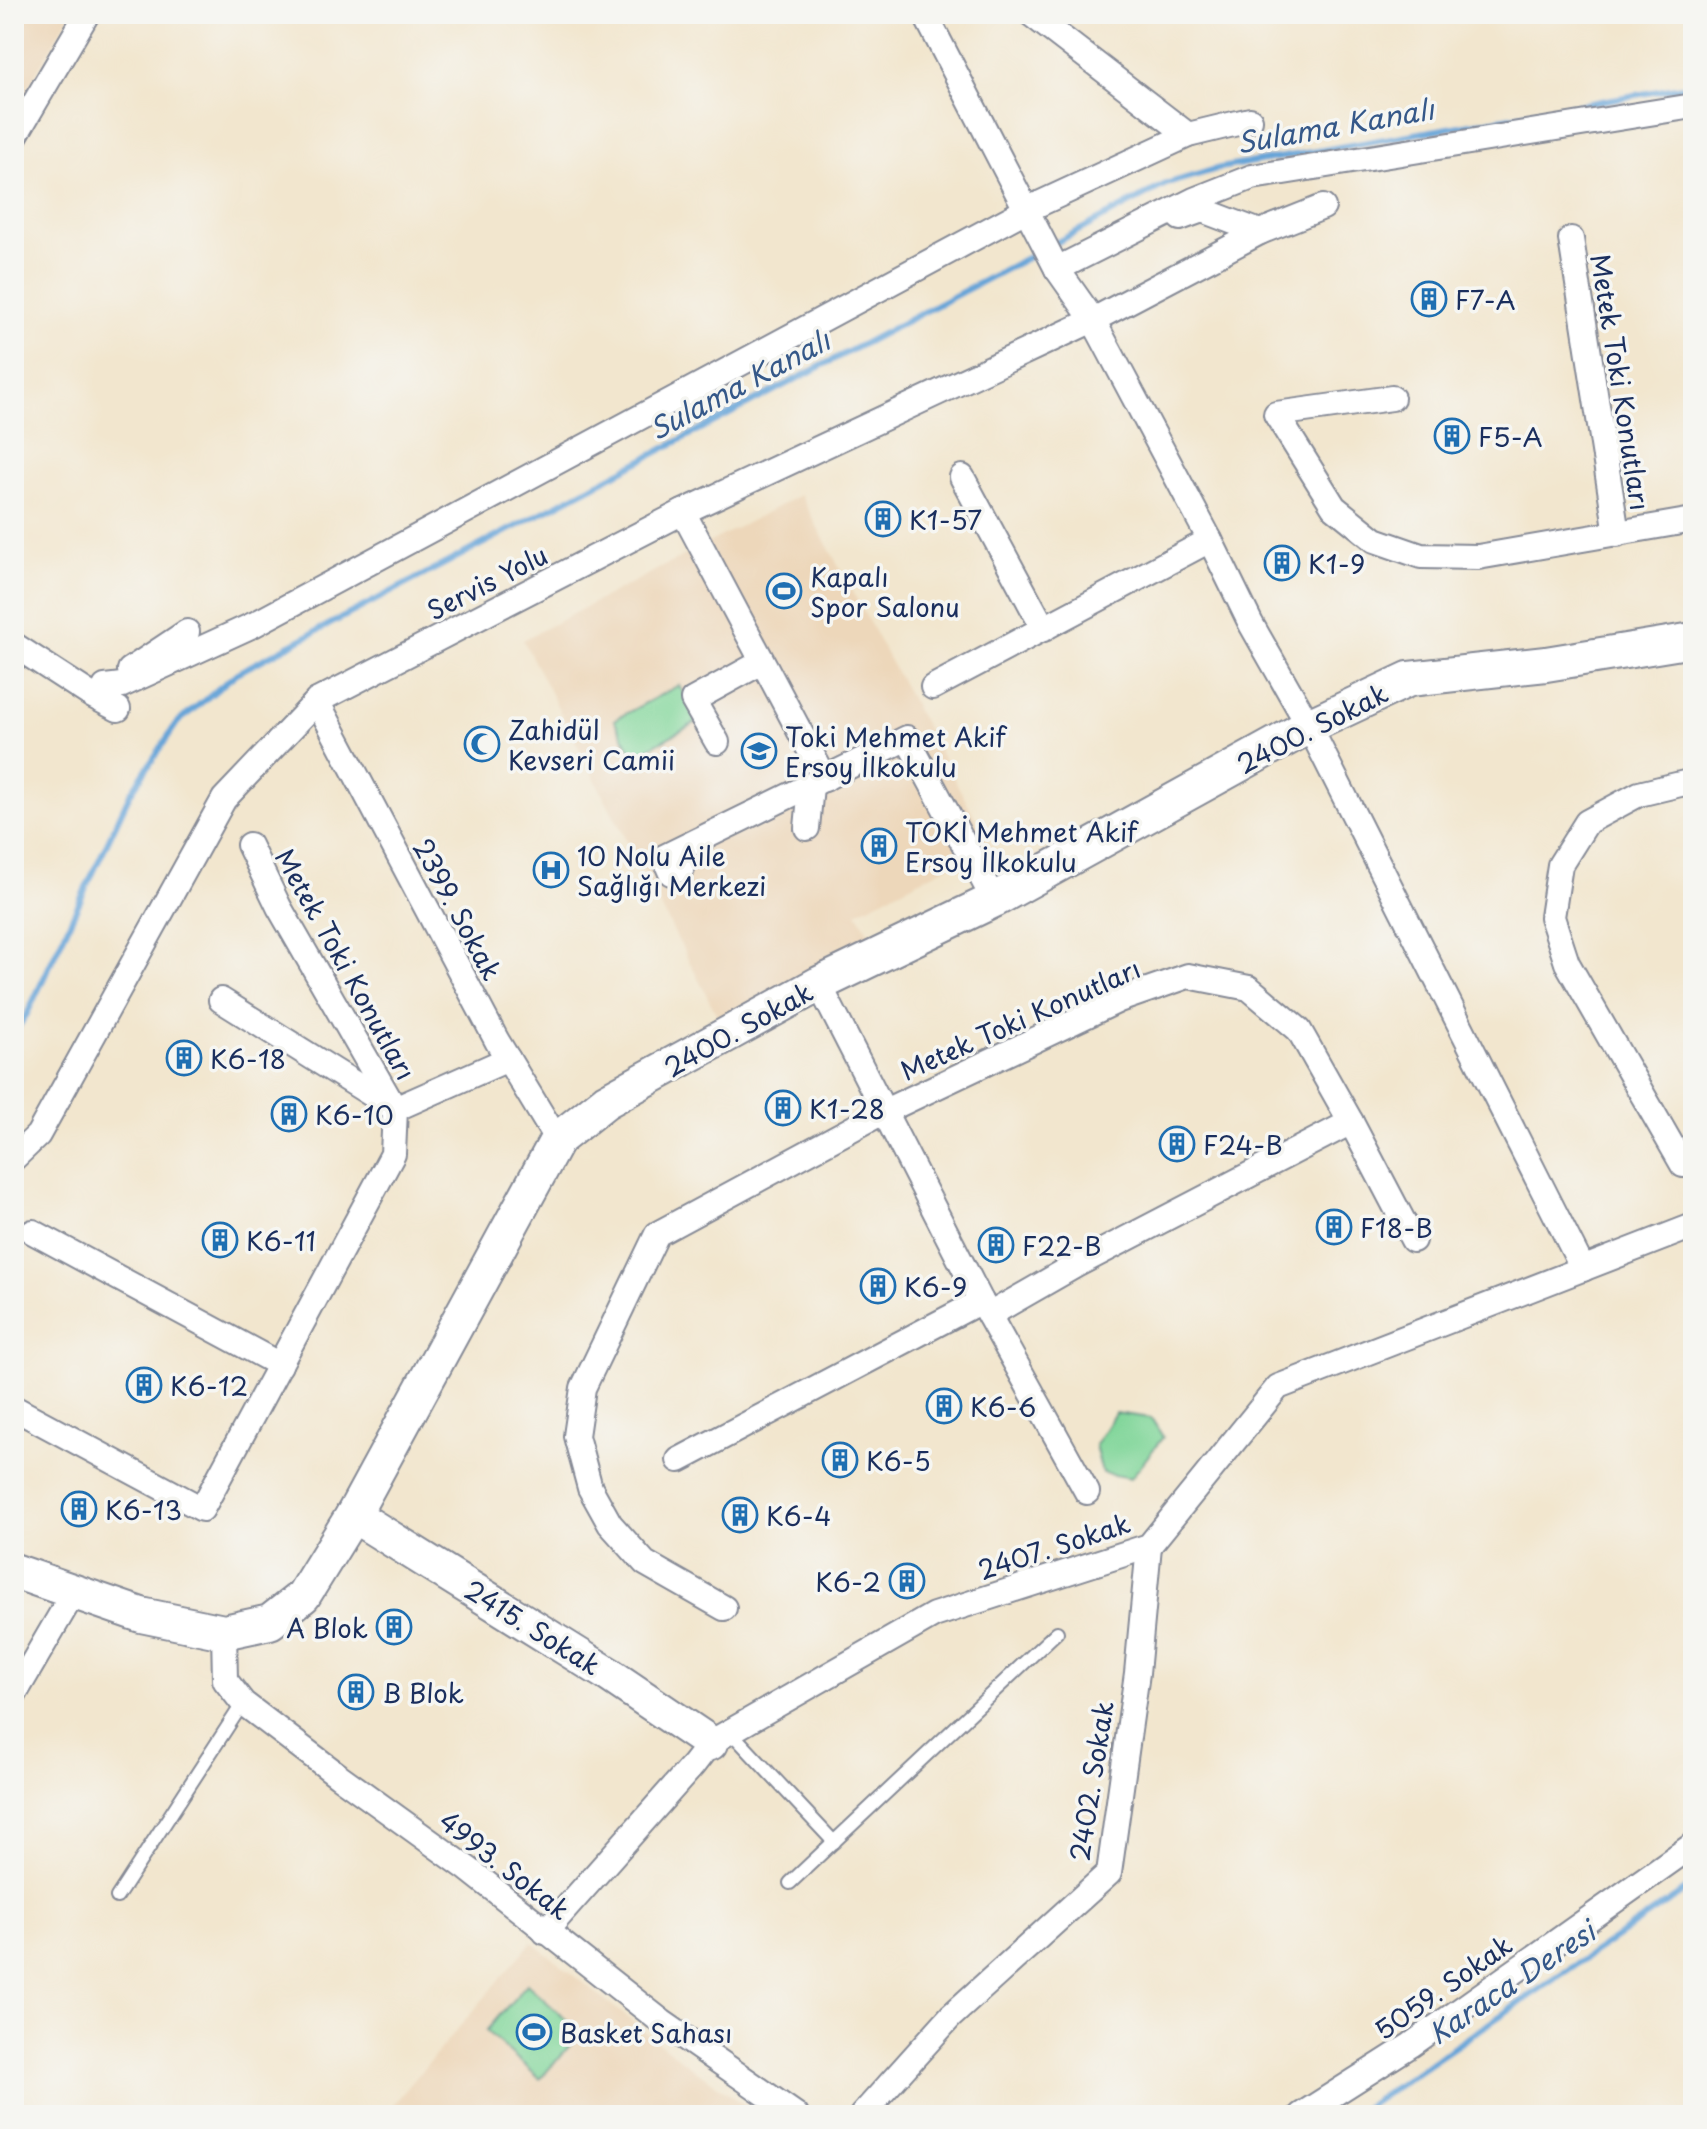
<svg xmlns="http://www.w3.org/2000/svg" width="1707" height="2129" viewBox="0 0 1707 2129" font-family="'Playpen Sans',sans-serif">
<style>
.built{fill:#edd7ba}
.green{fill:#81d69a;stroke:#4e827c;stroke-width:2}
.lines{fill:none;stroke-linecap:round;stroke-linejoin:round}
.stream{stroke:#66a4d8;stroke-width:6}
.lane-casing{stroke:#868a96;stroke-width:16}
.street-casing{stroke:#868a96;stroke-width:28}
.secondary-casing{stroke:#868a96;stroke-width:38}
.lane{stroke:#fff;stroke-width:12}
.street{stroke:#fff;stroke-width:24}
.secondary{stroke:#fff;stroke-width:34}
.labels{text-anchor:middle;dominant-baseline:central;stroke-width:7;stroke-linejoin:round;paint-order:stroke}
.poi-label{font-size:26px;fill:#1b2f5e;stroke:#f6f6f2;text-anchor:start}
.street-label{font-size:26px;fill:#1b2f5e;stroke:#f6f6f2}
.water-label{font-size:28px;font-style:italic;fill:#355889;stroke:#f6f6f2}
</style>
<rect width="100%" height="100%" fill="#f6f6f2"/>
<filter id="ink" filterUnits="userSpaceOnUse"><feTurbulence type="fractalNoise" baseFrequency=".0125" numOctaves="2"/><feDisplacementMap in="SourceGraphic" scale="16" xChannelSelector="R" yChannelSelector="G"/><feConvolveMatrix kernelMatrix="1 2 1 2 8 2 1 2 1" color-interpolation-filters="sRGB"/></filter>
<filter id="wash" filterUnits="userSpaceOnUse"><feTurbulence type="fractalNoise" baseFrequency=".006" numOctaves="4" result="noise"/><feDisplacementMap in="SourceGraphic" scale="32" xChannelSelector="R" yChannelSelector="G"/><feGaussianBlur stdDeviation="1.8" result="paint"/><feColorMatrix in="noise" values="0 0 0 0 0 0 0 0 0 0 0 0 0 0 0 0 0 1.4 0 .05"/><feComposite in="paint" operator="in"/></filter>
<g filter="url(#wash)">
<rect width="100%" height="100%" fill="#f2e6ce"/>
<g class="built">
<path d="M14 14H70L14 111Z"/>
<path d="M800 495 1003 869 976 882 958 861 857 912 873 941 720 1021 523 640Z"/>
<path d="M532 1942 677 2057 759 2115H384Z"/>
</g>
<g class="green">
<path d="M679 685 699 721 634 756 614 720Z"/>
<path d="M1115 1413 1151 1418 1163 1437 1131 1478 1102 1473 1095 1445Z"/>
<path d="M527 1984 581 2033 540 2079 486 2031Z"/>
</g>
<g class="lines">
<g class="stream">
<path d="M1050 246 1166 184 1220 168 1693 85"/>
<path d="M14 1033 27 1014 130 794 177 723 237 673 1040 251"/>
<path d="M1354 2115 1693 1885"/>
</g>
</g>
</g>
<g filter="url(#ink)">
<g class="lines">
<g class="lane-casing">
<g id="lane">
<path d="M729 1730 834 1842"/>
<path d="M790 1883 1057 1632"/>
<path d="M117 1897 243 1703"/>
</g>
</g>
<g class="street-casing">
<g id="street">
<path d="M925 14 1057 269 1093 320 1210 540 1251 624 1309 726 1583 1269"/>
<path d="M1031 14 1188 135"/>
<path d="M14 138 87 14"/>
<path d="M1180 218 1202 210 1260 232"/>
<path d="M1571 239 1617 534"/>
<path d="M1057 269 1194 200 1252 177 1693 106"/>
<path d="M1392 398 1276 414 1334 507 1375 540 1421 556 1478 557 1693 520"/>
<path d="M962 477 1044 629"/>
<path d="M683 512 825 779"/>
<path d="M14 645 91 695 118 709"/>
<path d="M130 670 187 632"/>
<path d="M105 687 122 685 255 624 1026 210 1188 135 1250 120"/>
<path d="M933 687 1210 540"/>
<path d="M317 701 497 1041 557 1140"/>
<path d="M717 742 693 700 762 662"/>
<path d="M807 828 811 786"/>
<path d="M682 868 671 873 664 857 907 738 994 900"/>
<path d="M819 984 981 1301 1087 1492"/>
<path d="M221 1000 395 1109 508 1059"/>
<path d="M14 1158 38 1135 224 799 317 701 683 512 1093 320 1260 232 1323 207"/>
<path d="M1683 1165 1567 963 1552 917 1560 865 1587 822 1639 794 1693 781"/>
<path d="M33 1232 280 1365"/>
<path d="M989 1315 1076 1265 1351 1122"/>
<path d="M14 1408 202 1509 393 1154 395 1109 279 907 249 845"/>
<path d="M679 1460 981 1301"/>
<path d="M724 1608 645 1563 610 1524 590 1488 576 1436 583 1388 657 1234 883 1112 1119 1000 1188 976 1249 988 1299 1030 1351 1122 1413 1240"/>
<path d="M224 1632 225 1680 243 1703 339 1776 468 1869 662 2022 796 2115"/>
<path d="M14 1695 74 1592"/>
<path d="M545 1932 693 1765 710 1743 934 1615 1149 1546 1278 1387 1693 1226"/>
<path d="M862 2115 951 2016 1109 1873 1137 1673 1149 1546"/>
<path d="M1301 2115 1411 2045 1693 1845"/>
</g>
</g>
<g class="secondary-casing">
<g id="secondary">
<path d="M353 1515 608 1674 710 1743"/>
<path d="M14 1571 141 1615 224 1632 270 1622 303 1596 353 1515 557 1140 606 1101 819 984 994 900 1309 726 1409 679 1546 664 1693 640"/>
</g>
</g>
<use href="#lane" class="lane"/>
<use href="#street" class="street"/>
<use href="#secondary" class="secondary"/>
</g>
</g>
<defs>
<g id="building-ring" transform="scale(1.8)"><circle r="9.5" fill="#f6f6f2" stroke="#1f6fb2" stroke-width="1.5"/><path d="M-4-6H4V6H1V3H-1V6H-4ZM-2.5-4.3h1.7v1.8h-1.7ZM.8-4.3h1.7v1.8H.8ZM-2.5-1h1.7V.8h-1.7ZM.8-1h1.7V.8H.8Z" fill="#1f6fb2"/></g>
<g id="stadium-ring" transform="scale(1.8)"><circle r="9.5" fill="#f6f6f2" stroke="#1f6fb2" stroke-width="1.5"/><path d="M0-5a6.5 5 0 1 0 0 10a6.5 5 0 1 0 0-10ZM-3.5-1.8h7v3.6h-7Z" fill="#1f6fb2"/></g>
<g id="mosque-ring" transform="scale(1.8)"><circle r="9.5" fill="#f6f6f2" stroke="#1f6fb2" stroke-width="1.5"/><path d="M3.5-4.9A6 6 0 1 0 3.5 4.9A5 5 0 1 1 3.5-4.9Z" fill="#1f6fb2"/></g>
<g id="school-ring" transform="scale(1.8)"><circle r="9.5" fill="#f6f6f2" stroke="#1f6fb2" stroke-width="1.5"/><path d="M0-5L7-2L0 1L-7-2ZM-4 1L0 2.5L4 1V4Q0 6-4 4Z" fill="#1f6fb2"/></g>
<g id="hospital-ring" transform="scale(1.8)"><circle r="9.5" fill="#f6f6f2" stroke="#1f6fb2" stroke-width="1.5"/><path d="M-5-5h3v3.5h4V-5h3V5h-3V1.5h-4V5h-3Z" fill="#1f6fb2"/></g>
</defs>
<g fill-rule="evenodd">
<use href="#building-ring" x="1429" y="299"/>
<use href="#building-ring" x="1452" y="436"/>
<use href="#building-ring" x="883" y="519"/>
<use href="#building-ring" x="1282" y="563"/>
<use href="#stadium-ring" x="784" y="591"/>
<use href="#mosque-ring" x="482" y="744"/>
<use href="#school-ring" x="759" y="751"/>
<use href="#building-ring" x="879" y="846"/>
<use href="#hospital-ring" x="551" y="870"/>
<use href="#building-ring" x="184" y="1058"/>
<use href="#building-ring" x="783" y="1108"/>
<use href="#building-ring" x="289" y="1114"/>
<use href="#building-ring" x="1177" y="1144"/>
<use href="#building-ring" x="1334" y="1227"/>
<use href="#building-ring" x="220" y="1240"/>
<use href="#building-ring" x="996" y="1245"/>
<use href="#building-ring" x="878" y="1286"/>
<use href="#building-ring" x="144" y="1385"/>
<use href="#building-ring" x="944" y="1406"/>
<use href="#building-ring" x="840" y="1460"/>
<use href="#building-ring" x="79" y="1509"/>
<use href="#building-ring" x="740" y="1515"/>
<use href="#building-ring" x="907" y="1581"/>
<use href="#building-ring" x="394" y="1627"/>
<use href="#building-ring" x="356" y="1692"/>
<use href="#stadium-ring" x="534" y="2032"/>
</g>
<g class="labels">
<g class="poi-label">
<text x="1455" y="299">F7-A</text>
<text x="1478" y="436">F5-A</text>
<text x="909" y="519">K1-57</text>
<text x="1308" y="563">K1-9</text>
<text x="810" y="576">Kapalı<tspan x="810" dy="30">Spor Salonu</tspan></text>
<text x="508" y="729">Zahidül<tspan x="508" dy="30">Kevseri Camii</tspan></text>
<text x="785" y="736">Toki Mehmet Akif<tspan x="785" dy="30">Ersoy İlkokulu</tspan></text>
<text x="905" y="831">TOKİ Mehmet Akif<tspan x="905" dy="30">Ersoy İlkokulu</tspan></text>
<text x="577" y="855">10 Nolu Aile<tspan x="577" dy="30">Sağlığı Merkezi</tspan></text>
<text x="210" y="1058">K6-18</text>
<text x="809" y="1108">K1-28</text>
<text x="315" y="1114">K6-10</text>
<text x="1203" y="1144">F24-B</text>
<text x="1360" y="1227">F18-B</text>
<text x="246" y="1240">K6-11</text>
<text x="1022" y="1245">F22-B</text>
<text x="904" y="1286">K6-9</text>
<text x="170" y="1385">K6-12</text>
<text x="970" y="1406">K6-6</text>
<text x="866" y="1460">K6-5</text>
<text x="105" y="1509">K6-13</text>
<text x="766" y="1515">K6-4</text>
<text x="881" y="1581" text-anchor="end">K6-2</text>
<text x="368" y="1627" text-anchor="end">A Blok</text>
<text x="382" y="1692">B Blok</text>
<text x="560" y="2032">Basket Sahası</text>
</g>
<g class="street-label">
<text transform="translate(1621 382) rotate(81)">Metek Toki Konutları</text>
<text transform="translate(487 582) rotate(-27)">Servis Yolu</text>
<text transform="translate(1312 728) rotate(-27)">2400. Sokak</text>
<text transform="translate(458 909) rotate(62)">2399. Sokak</text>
<text transform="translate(346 964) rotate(61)">Metek Toki Konutları</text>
<text transform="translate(1020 1019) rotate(-24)">Metek Toki Konutları</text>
<text transform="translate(738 1029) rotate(-29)">2400. Sokak</text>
<text transform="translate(1054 1546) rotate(-18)">2407. Sokak</text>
<text transform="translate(533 1627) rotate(32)">2415. Sokak</text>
<text transform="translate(1091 1781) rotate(-81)">2402. Sokak</text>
<text transform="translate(505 1865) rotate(38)">4993. Sokak</text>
<text transform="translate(1443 1987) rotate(-35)">5059. Sokak</text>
</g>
<g class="water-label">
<text transform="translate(1335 125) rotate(-10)">Sulama Kanalı</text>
<text transform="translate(739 384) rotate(-28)">Sulama Kanalı</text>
<text transform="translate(1511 1982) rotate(-34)">Karaca Deresi</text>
</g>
</g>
<rect width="1707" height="2129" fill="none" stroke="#f6f6f2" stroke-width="48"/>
</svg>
